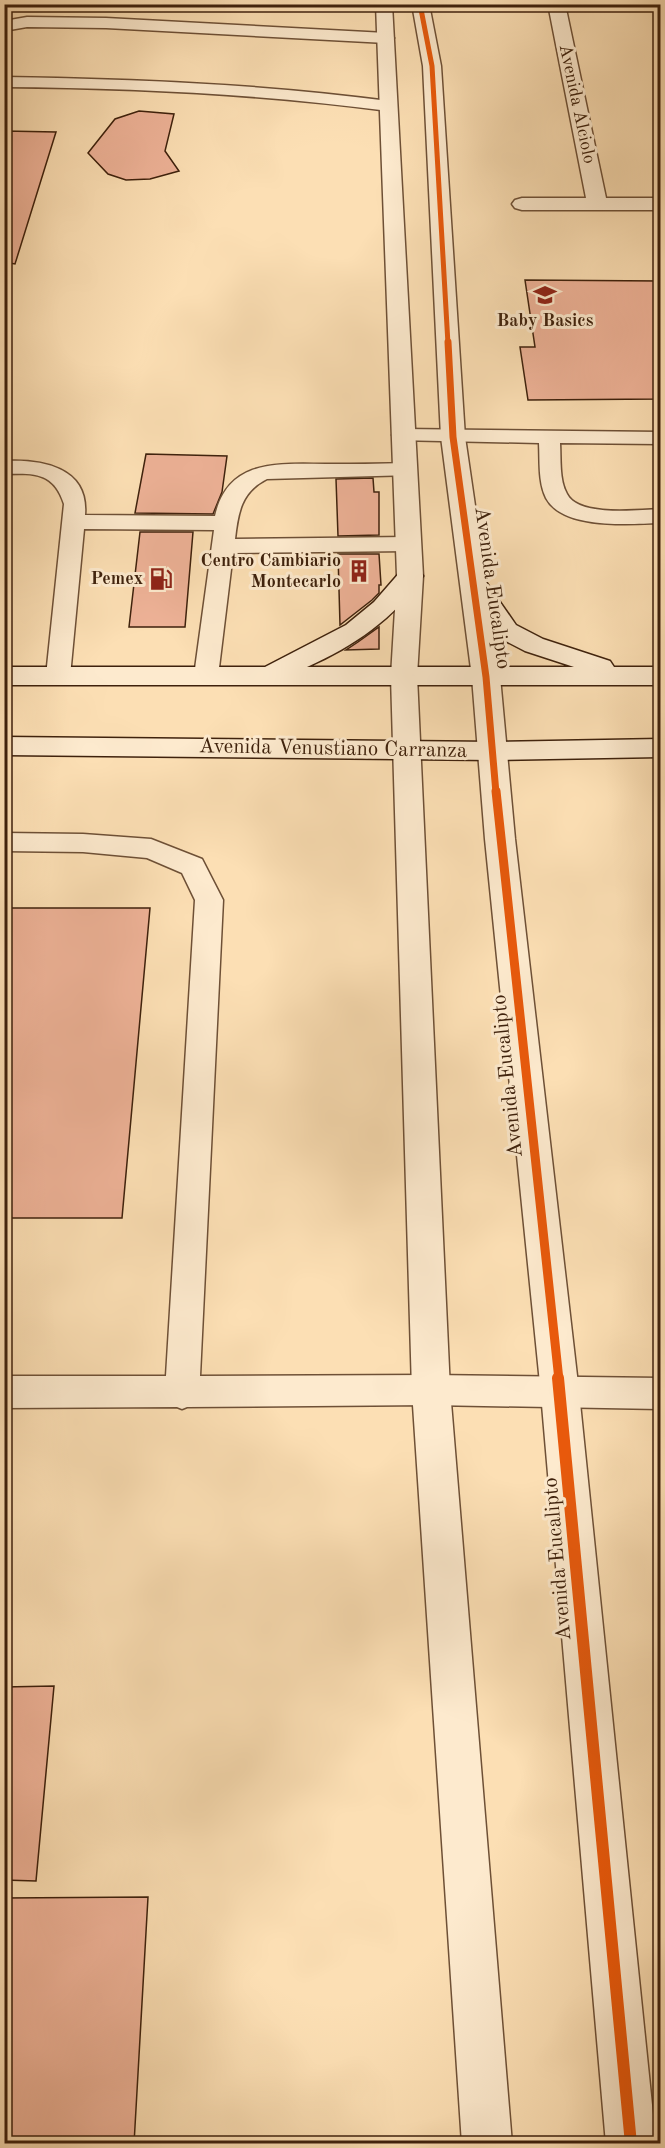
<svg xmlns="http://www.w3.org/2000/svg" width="665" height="2148" viewBox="0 0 665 2148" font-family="'Old Standard TT',serif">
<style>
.building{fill:#eeb297;stroke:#3e210c;stroke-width:1.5}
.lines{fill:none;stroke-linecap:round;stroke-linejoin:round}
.service-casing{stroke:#6e5036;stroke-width:3}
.minor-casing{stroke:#6e5036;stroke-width:3}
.tertiary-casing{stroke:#6e5036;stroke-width:3}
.secondary-casing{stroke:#3e210c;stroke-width:3}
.service{fill:#fdeace;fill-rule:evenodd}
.minor{fill:#fdeace;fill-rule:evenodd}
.tertiary{fill:#fdeace;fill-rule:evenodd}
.secondary{fill:#fdeace;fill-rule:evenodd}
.cycleway-far3-casing{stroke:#fdeace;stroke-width:8}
.cycleway-far2-casing{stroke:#fdeace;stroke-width:10}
.cycleway-far1-casing{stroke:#fdeace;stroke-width:13}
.cycleway-casing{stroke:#fdeace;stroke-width:16}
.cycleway-far3{stroke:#e8590c;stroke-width:5}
.cycleway-far2{stroke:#e8590c;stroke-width:7}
.cycleway-far1{stroke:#e8590c;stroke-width:9}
.cycleway{stroke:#e8590c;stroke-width:12}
.labels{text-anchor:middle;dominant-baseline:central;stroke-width:6;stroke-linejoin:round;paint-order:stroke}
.far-street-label{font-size:18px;fill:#3e210c;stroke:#fdeace}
.far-poi-label{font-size:18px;font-weight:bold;fill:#3e210c;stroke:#fdeace;text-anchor:end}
.street-label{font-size:21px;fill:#3e210c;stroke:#fdeace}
</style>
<rect width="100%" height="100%" fill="#fcdfb4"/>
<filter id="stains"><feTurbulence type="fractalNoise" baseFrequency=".00333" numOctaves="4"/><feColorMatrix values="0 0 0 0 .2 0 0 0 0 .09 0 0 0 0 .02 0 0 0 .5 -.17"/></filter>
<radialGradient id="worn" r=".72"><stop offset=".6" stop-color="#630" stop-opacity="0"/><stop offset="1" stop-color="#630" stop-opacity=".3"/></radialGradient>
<g class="building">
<path d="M139 111 174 114 165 151 179 171 150 179 126 180 108 174 88 153 115 119Z"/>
<path d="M4 131 56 132 15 264 4 262Z"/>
<path d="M525 280 660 281V399L528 400 520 347H535Z"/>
<path d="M146 454 227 456 222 492 213 514 135 513Z"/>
<path d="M373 478 374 492H379V535L338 536 336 479Z"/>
<path d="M140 532H193L185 627H129Z"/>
<path d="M338 554H379L381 585H379V593L372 600 340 625Z"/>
<path d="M379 627V649L346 650 358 642Z"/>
<path d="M4 908H150L122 1218H4Z"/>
<path d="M54 1686 36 1881 4 1880V1687Z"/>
<path d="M148 1897 134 2144H4V1898Z"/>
</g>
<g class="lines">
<g class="service-casing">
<g id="service">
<path d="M27 17 106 18 386 33 394 38 386 43 106 28 27 27 4 31V21Z"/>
<path d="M4 77C133 79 261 84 389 101L397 106 389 111C261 94 133 88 4 87Z"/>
<path d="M403 429 660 432V444L560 443C561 459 559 480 567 494 578 517 638 510 660 509V523C630 524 563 530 546 498 538 482 540 461 539 443L395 440 392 435 395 430Z"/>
<path d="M4 461C42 459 89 467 85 515L215 516C228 458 279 464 325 464 352 464 378 464 405 463L413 465 416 470 413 475 267 479C241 492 238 513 235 539L408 537 416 539 419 544 416 549 408 551 233 553 218 676 215 682 206 684 197 682 194 676 214 530 84 529 70 676 67 682 58 684 49 682 46 676 64 504C54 472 34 473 4 474Z"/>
<path d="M4 833 83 834 151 839 202 859 223 900 200 1376 431 1375 660 1378V1409L431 1405 187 1407 182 1409 177 1407 4 1408V1376H166L195 900 182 873 147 858 83 852 4 851Z"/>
</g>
</g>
<g class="minor-casing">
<path id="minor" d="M548 4H565L606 198H660V210H522L515 208 512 204 515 200 522 198H586Z"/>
</g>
<g class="tertiary-casing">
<g id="tertiary">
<path d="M376 4H392L423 576 417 676 450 1390 512 2144H462L412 1390 391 676 397 576Z"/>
<path d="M412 4H429L441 66 465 437 500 677 515 839 579 1393 656 2144H606L541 1393 485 839 472 677 441 437 423 66Z"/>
</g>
</g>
<g class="secondary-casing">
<g id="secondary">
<path d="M410 568 419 571 423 576C394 619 354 646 307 667H574L525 651 498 637 462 585 466 579 475 577 484 579 516 625 543 639 610 661 614 667H660V685H4V667H265L346 625 374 602 401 571Z"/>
<path d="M4 737 494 742 660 739V757L494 760 4 755Z"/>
</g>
</g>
<use href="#service" class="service"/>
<use href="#minor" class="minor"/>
<use href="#tertiary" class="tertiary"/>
<use href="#secondary" class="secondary"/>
<g class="cycleway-far3-casing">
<path id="cycleway-far3" d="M420 4 432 66 448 344"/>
</g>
<g class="cycleway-far2-casing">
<path id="cycleway-far2" d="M448 342 453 437 486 677 496 793"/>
</g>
<g class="cycleway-far1-casing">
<path id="cycleway-far1" d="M496 791 559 1380"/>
</g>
<g class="cycleway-casing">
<path id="cycleway" d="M558 1378 631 2144"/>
</g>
<use href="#cycleway-far3" class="cycleway-far3"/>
<use href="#cycleway-far2" class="cycleway-far2"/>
<use href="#cycleway-far1" class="cycleway-far1"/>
<use href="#cycleway" class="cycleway"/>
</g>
<defs>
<g id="school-bare" transform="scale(1.8)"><path d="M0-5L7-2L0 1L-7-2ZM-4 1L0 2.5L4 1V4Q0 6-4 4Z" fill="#8f2418" stroke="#fdeace" stroke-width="2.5" paint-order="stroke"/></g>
<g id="building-bare" transform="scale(1.8)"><path d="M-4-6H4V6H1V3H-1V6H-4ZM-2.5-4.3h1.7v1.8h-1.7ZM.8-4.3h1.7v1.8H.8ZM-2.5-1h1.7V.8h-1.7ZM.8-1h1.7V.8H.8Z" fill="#8f2418" stroke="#fdeace" stroke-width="2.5" paint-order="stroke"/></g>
<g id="fuel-bare" transform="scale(1.8)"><path d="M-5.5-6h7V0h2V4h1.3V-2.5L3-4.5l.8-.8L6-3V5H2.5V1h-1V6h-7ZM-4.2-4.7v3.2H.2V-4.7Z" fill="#8f2418" stroke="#fdeace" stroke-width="2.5" paint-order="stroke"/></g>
</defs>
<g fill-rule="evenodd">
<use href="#school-bare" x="545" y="295"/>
<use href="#building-bare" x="359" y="571"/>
<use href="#fuel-bare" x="161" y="579"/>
</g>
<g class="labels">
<g class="far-street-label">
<text transform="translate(577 104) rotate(78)">Avenida Alciolo</text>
</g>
<g class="far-poi-label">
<text x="545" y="321" text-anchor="middle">Baby Basics</text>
<text x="341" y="561">Centro Cambiario<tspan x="341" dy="21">Montecarlo</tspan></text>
<text x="143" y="579">Pemex</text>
</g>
<g class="street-label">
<text transform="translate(492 588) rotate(82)">Avenida Eucalipto</text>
<text transform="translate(333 749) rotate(1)">Avenida Venustiano Carranza</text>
<text transform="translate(508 1076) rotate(-96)">Avenida Eucalipto</text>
<text transform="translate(558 1559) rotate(-95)">Avenida Eucalipto</text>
</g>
</g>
<rect width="665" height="2148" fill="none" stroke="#fcdfb4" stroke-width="24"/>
<rect x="6" y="6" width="653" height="2136" fill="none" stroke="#3e210c" stroke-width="3"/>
<rect x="12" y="12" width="641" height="2124" fill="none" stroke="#3e210c" stroke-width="1.5"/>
<rect width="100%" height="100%" filter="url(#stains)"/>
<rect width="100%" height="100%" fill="url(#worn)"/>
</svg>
